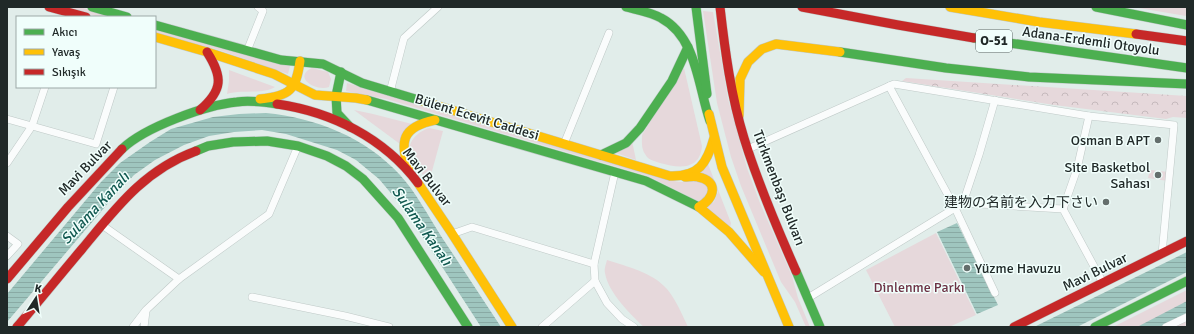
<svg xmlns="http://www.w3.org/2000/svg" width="1194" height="334" viewBox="0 0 1194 334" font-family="Signika,'Noto Sans SC','Noto Sans JP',sans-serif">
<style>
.green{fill:#e6d8db}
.forest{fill:url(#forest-crowns)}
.water{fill:url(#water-rules)}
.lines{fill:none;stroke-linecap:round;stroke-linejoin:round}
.street-casing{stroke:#bfc9c7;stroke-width:8}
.fast-casing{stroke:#bfc9c7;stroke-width:10}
.slow-casing{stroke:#bfc9c7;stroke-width:10}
.jam-casing{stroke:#bfc9c7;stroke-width:10}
.street{stroke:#fafcfc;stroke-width:7}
.fast{stroke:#4caf50;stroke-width:9}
.slow{stroke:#ffc107;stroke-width:9}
.jam{stroke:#c62828;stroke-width:9}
.poi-dot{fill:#646e6c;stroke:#f0fefb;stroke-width:1.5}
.labels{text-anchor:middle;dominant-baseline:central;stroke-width:3;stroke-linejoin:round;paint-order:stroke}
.shield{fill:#f0fefb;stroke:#5e6967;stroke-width:1}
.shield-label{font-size:13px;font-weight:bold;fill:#202928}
.street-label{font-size:14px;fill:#202928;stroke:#f0fefb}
.poi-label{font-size:14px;fill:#202928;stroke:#f0fefb;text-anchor:end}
.park-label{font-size:14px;fill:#6d3245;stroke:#f0fefb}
.water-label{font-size:15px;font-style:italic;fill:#115950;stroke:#f0fefb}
</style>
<defs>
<pattern id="forest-crowns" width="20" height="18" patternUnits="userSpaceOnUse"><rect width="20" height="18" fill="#e6d8db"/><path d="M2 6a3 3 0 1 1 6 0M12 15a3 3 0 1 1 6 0" fill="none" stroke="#c5b9bc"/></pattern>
<pattern id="water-rules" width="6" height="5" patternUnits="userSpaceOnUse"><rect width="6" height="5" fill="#9fc6bf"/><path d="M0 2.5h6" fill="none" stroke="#89aaa4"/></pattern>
</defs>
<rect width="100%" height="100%" fill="#e1edea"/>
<g class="green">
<path d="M62 7H80L116 17H99Z"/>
<path d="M1133 7H1187V16H1186Z"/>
<path d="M703 11 713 12 728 99 747 168 760 203 792 276 798 298 810 327H806L795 302 781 282 741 186 731 157 717 103Z"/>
<path d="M155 28 290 66 288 74 219 50 155 33Z"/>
<path d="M312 68 328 72 331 79 329 87C316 92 292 77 312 68Z"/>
<path d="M684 68 702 146C700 171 678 168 660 163 654 161 648 160 645 154 641 148 642 141 642 135Z"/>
<path d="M229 70 275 87C262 95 242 89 227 94L229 81Z"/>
<path d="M347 83 649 173C658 176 673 182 682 182 695 181 705 177 711 192L700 202 648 176 386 99 346 91Z"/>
<path d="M354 110 373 114 412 124 400 144Z"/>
<path d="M429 128 443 131 429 182C423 175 416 167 412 159 404 145 416 132 429 128Z"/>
<path d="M632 141 636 160 613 152Z"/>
<path d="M708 164 731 223 730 228 705 208 714 202 718 192C713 180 713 177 700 173Z"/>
<path d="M1150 170 1169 172 1168 181 1148 178Z"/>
<path d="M936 233 976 315 949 327H895L866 270Z"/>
<path d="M607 260C628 267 652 272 667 289 676 300 682 314 688 327H644C630 314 608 292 605 273 604 269 606 264 607 260Z"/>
<path d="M1187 290V325L1183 327H1113Z"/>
</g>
<path class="forest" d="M906 78 1187 96V118L1173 117 1166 119 1054 105 902 81Z"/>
<g class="water">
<path d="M266 113C316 118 365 137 400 175 415 191 429 217 441 236 461 266 481 297 501 327H481L406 211 379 179 356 160 337 150 286 134 262 130 234 132 209 136 184 145 155 160 134 175 110 201 7 322V294L101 182 120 163 150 142 171 129 213 117 239 114Z"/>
<path d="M957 223 998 305 977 314 937 232Z"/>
<path d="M1187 252V272L1077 327H1034Z"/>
<path d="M1187 301V313L1160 327H1137Z"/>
</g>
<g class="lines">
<g class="street-casing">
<g id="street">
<path d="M247 51 263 11 258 7"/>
<path d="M889 86 955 208 995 293"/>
<path d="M390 92 404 38 438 7"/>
<path d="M7 119 96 144 114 87"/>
<path d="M564 144 609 33"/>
<path d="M748 149 894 84 1089 116 1174 125 1162 254"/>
<path d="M7 163 32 126 45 87"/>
<path d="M615 172 594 264 595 281 607 303 622 319 634 327"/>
<path d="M963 203 1063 209 1103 283"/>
<path d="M1063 209 1077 169 1089 116"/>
<path d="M102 225 179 279"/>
<path d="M452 234 472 227 594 264"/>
<path d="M7 236 18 244 7 256"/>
<path d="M252 297 345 316 389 327"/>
<path d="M808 298 955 208 963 203 979 155 995 100"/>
<path d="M133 327 146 310 179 279 269 214 298 146"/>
<path d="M144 327 146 311"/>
<path d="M542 327 595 281"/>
<path d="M1166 327 1187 317"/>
</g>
</g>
<g class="fast-casing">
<g id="fast">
<path d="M92 7 127 17"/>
<path d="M626 7C638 10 651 12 661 18 697 37 698 87 710 121"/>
<path d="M696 7 707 94"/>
<path d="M1096 7 1187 25"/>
<path d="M155 25 281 60 323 64 362 83 422 101"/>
<path d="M974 38 1187 68"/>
<path d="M840 52 946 68 1029 77 1187 84"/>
<path d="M341 72 336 96 337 113 350 127"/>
<path d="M367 100 646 181 699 207"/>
<path d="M122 149C145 127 206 105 237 102 250 100 264 102 277 104"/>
<path d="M196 151 208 146 233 142 267 141 298 146 327 156 346 166 363 179 398 218 468 327"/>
<path d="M601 155 626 143 640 128 672 81 688 47"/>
<path d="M796 271 820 327"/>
<path d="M1095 327 1187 281"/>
</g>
</g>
<g class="slow-casing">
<g id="slow">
<path d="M950 7 1039 22 1136 34"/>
<path d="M155 37 207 52 274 74 315 95 356 98 367 100"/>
<path d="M260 99C290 96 296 90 300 61"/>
<path d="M422 101 670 176C699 177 707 163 714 138"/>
<path d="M709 114 722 167 789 327"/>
<path d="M739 116 740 79 748 62 762 49 776 44 840 52"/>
<path d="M409 171C399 141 402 127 435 120"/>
<path d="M685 177C689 177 694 176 698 177 719 181 715 198 699 207"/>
<path d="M418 183 451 232 512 327"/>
<path d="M699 207 729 232 764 272"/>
</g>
</g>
<g class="jam-casing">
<g id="jam">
<path d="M49 7 86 17"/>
<path d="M720 7C725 51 731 96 744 138 758 184 777 228 796 271"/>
<path d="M802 7 898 25 974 38"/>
<path d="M1136 34 1187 41"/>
<path d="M277 104C332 112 384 138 418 183"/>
<path d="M200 110C223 90 223 77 207 52"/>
<path d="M7 279 68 207 122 149"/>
<path d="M17 327C39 301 60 275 82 249 116 208 144 170 196 151"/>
<path d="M1014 327 1187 241"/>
</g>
</g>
<use href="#street" class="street"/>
<use href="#fast" class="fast"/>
<use href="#slow" class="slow"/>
<use href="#jam" class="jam"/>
</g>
<g class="poi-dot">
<circle cx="1158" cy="140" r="4"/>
<circle cx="1158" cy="175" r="4"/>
<circle cx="1106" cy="202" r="4"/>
<circle cx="967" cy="268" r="4"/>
</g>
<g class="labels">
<rect class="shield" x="976" y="30" width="36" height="22" rx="3"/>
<g class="shield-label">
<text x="994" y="41">O-51</text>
</g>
<g class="street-label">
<text transform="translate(1091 41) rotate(8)">Adana-Erdemli Otoyolu</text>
<text transform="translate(477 117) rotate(17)">Bülent Ecevit Caddesi</text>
<text transform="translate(85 168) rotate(-46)">Mavi Bulvar</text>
<text transform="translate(427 177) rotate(52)">Mavi Bulvar</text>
<text transform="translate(779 188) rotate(69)">Türkmenbaşı Bulvarı</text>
<text transform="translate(1095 272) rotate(-26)">Mavi Bulvar</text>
</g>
<g class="poi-label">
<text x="1150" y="140">Osman B APT</text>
<text x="1150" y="167">Site Basketbol<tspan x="1150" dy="16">Sahası</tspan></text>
<text x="1098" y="202">建物の名前を入力下さい</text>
<text x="975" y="268" text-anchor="start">Yüzme Havuzu</text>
</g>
<g class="park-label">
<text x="919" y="287">Dinlenme Parkı</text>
</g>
<g class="water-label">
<text transform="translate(95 208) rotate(-47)">Sulama Kanalı</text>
<text transform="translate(422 226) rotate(55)">Sulama Kanalı</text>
</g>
</g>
<rect width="1194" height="334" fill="none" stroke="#202928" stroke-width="16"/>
<rect x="16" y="16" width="140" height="72" fill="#f0fefb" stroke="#9da9a7"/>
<rect x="24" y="29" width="20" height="6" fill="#4caf50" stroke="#9da9a7"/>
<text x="52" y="36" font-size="12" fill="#202928">Akıcı</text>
<rect x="24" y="49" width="20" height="6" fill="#ffc107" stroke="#9da9a7"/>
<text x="52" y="56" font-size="12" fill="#202928">Yavaş</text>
<rect x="24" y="69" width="20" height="6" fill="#c62828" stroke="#9da9a7"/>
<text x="52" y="76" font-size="12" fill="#202928">Sıkışık</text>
<g transform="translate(36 298) rotate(12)" stroke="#f0fefb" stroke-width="3" paint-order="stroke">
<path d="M0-3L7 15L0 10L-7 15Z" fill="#202928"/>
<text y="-6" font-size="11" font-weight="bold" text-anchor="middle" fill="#202928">K</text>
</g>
</svg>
